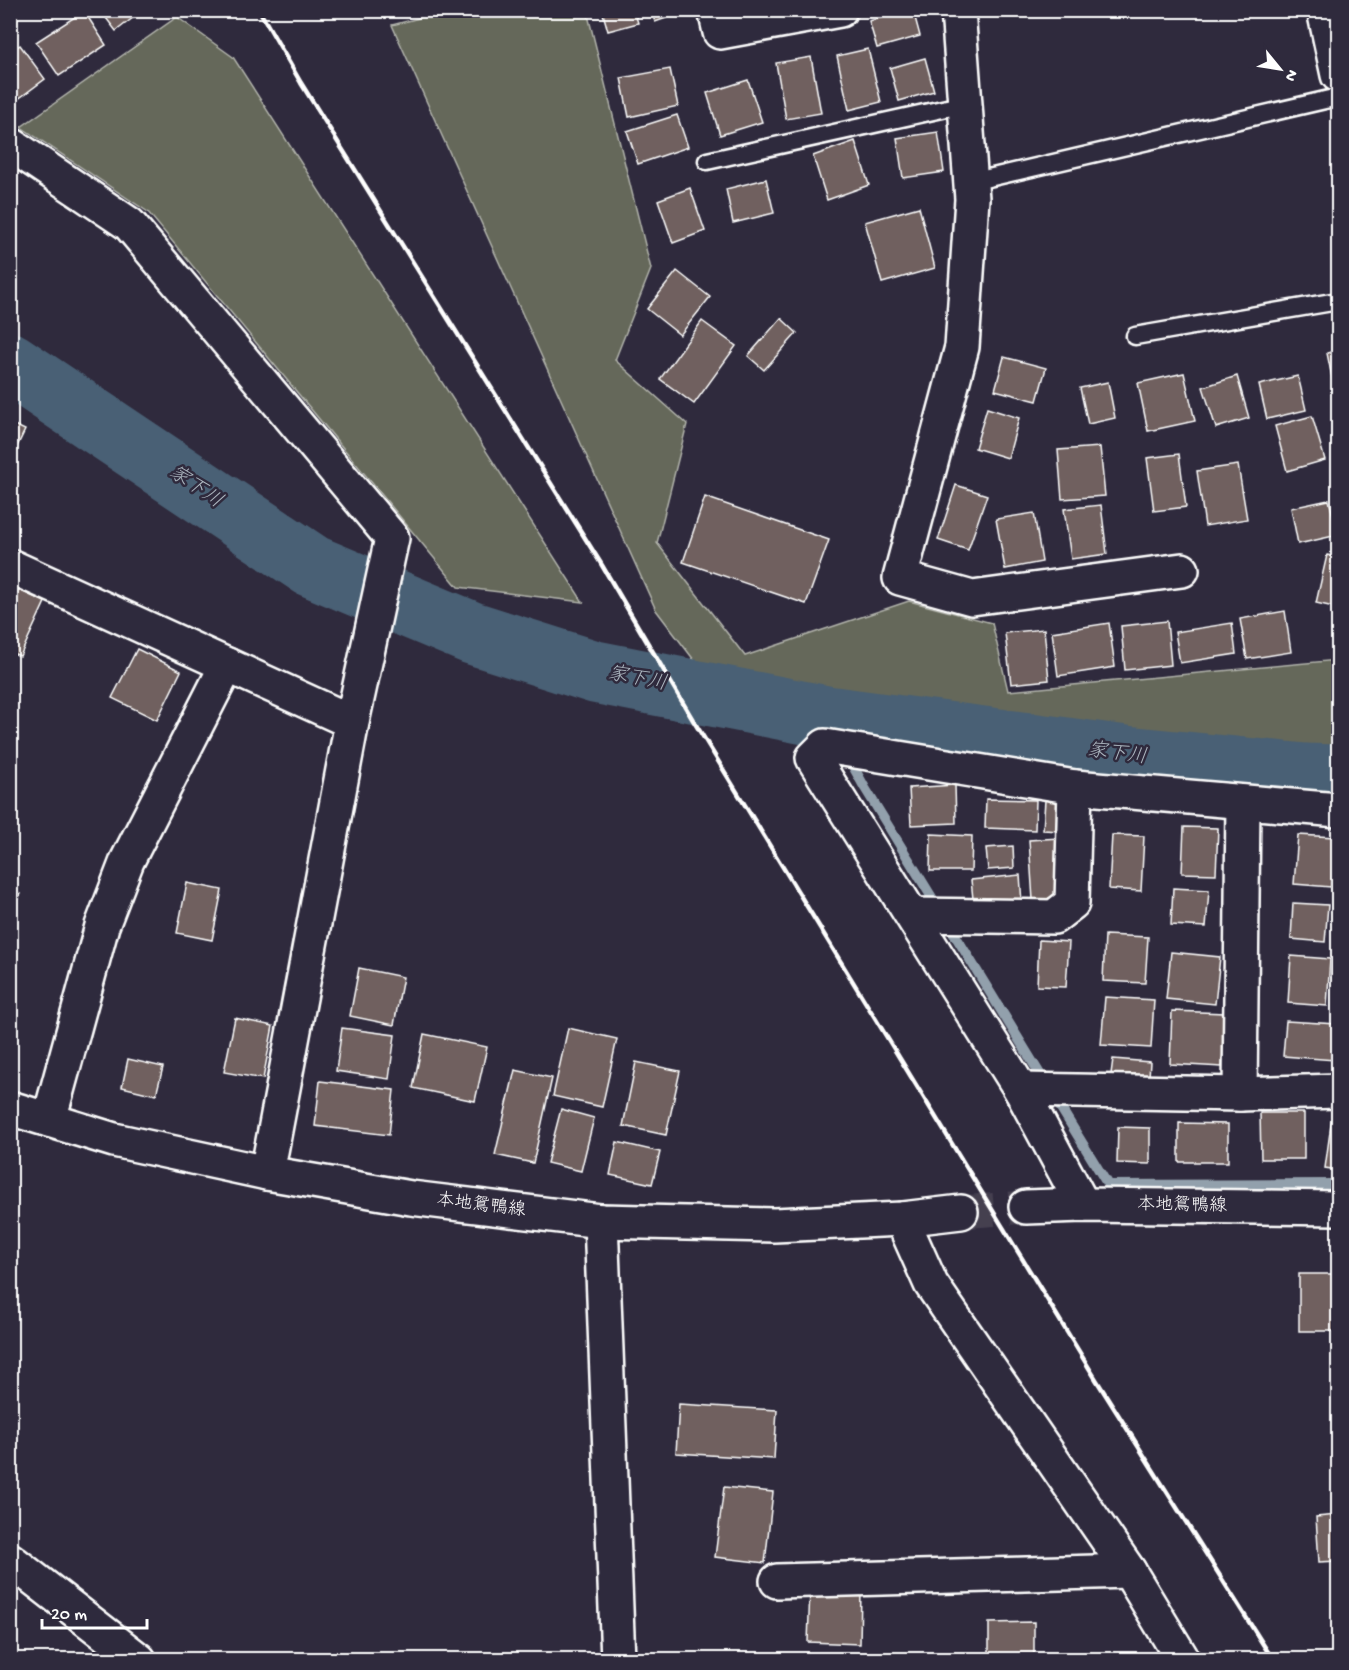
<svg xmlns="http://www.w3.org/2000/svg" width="1349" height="1670" viewBox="0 0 1349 1670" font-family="'Gochi Hand','Klee One',sans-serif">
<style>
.green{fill:#65685a;stroke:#b2b4ac;stroke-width:1.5}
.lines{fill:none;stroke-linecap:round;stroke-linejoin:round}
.stream{stroke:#92a0ac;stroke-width:10}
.river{stroke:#496074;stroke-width:63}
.building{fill:#70615e;stroke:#fff;stroke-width:1.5}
.secondary-tunnel{stroke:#443f50;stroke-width:33;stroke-dasharray:33 16;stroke-linecap:butt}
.service-casing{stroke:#fff;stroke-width:21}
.minor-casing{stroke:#fff;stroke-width:38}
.secondary-casing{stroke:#fff;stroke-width:38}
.service{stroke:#2f2a3d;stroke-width:16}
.minor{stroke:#2f2a3d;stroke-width:33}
.secondary{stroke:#2f2a3d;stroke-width:33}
.rail{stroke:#fff;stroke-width:4.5}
.labels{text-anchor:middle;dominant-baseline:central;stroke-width:5;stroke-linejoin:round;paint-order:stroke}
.street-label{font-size:18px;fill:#fff;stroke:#2f2a3d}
.water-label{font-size:20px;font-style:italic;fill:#adb7c0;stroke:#2f2a3d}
</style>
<rect width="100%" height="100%" fill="#2f2a3d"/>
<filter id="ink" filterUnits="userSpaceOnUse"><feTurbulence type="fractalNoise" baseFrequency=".0167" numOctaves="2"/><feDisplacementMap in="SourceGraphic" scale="12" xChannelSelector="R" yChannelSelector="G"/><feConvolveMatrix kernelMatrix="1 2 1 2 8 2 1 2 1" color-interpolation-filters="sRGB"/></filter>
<g filter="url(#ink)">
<g class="green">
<path d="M446 11H587L651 269 615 360 687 424 657 543 745 656 909 601 992 623 1008 691 1338 660V766L1312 765 835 713 707 677 656 610 392 25Z"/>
<path d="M177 17 233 57 583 602 458 587 148 212 21 127Z"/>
</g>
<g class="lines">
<g class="stream">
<path d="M826 717 841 743"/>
<path d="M848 757 865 788 1108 1185 1338 1184"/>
</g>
<path class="river" d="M10 364 312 566 472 633 595 672 826 717 1126 757 1305 775 1338 776"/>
</g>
<g class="building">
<path d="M100 10H143L116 31Z"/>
<path d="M602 10H634L638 23 608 31Z"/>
<path d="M651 10H689L655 22Z"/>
<path d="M907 10H913L920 36 877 48 869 21Z"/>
<path d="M84 11 106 45 59 76 36 42Z"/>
<path d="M20 45 45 79 10 105V52Z"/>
<path d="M868 49 881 102 849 110 837 56Z"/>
<path d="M811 57 821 113 786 119 776 63Z"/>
<path d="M925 58 934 91 899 101 890 68Z"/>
<path d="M670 69 678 106 629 117 621 78Z"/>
<path d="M748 80 762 122 720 135 707 93Z"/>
<path d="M677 115 688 147 638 164 627 131Z"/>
<path d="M938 132 944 172 903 178 897 138Z"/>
<path d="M855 141 869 185 827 200 813 156Z"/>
<path d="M766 179 774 213 733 223 726 189Z"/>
<path d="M690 188 705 231 673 243 658 200Z"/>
<path d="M919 207 935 268 882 283 865 222Z"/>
<path d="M677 271 710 297 680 335 647 309Z"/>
<path d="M781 318 797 333 764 370 748 356Z"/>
<path d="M702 321 736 346 694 404 660 379Z"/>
<path d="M1338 350V402H1337L1327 353Z"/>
<path d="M1004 357 1046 368 1037 401 995 390Z"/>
<path d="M1184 373 1195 421 1148 431 1138 383Z"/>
<path d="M1237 376 1249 418 1216 428 1203 387Z"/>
<path d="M1298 376 1306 410 1267 419 1259 385Z"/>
<path d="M1108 382 1115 418 1088 424 1080 388Z"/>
<path d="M987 408 1019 418 1008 458 975 448Z"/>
<path d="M1312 416 1325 460 1287 471 1275 426Z"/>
<path d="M10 423 25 430 10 461Z"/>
<path d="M1100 447 1105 496 1062 499 1058 450Z"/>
<path d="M1179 454 1186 507 1154 511 1147 458Z"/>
<path d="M1238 465 1247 519 1205 526 1197 471Z"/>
<path d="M956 485 987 495 968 550 938 540Z"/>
<path d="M705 497 829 540 806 604 683 562Z"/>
<path d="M1329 500 1338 535 1298 544 1291 508Z"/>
<path d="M1101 505 1107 554 1071 559 1064 509Z"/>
<path d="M1034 513 1042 562 1005 569 996 519Z"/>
<path d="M1327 555 1338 557V608L1316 603Z"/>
<path d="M10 586 45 602 20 656 10 652Z"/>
<path d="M1285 611 1291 652 1247 659 1240 619Z"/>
<path d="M1167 621 1171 665 1125 670 1121 626Z"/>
<path d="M1109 623 1115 667 1058 676 1052 632Z"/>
<path d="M1232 623 1236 654 1180 663 1175 632Z"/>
<path d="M1044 629 1049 680 1011 684 1005 633Z"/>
<path d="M137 649 181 671 157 720 112 698Z"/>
<path d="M955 785 956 823 911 825 909 788Z"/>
<path d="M986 799 1036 800 1035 830 985 828Z"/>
<path d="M1045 800 1063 801 1061 831 1043 830Z"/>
<path d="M1184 827 1218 828 1216 874 1182 873Z"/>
<path d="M931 834 972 836 971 871H930Z"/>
<path d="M1112 835 1144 836 1141 891 1109 889Z"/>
<path d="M1298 835 1335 837 1331 887 1294 884Z"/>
<path d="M1059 838 1062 899 1033 900 1029 840Z"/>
<path d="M1013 846 1014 868 988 870 986 848Z"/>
<path d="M1020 875 1022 903 974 908 971 880Z"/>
<path d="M187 883 222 890 212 940 177 933Z"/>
<path d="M1173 888 1209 890 1206 927 1171 925Z"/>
<path d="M10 890 20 894 10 915Z"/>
<path d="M1293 903 1328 905 1325 942 1291 939Z"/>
<path d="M1105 935 1148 937 1145 983 1103 981Z"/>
<path d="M1039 940 1069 942 1066 987 1037 986Z"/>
<path d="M1171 952 1220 957 1215 1004 1166 999Z"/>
<path d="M1291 956 1330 959 1327 1006 1288 1003Z"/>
<path d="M359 968 403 977 394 1025 350 1016Z"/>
<path d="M1105 997 1154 1000 1151 1048 1101 1045Z"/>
<path d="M1172 1011 1225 1013 1222 1067 1170 1064Z"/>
<path d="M235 1018 273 1026 263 1079 224 1072Z"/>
<path d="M1286 1021 1337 1024 1335 1060 1283 1056Z"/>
<path d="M342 1028 395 1035 389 1079 336 1071Z"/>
<path d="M568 1028 617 1039 602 1107 553 1096Z"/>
<path d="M424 1034 487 1047 475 1101 413 1088Z"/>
<path d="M128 1059 163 1067 156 1095 122 1087Z"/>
<path d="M1113 1059 1150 1062 1149 1077 1111 1074Z"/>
<path d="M636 1062 680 1071 666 1135 623 1126Z"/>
<path d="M515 1070 552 1078 533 1163 495 1155Z"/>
<path d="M320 1081 394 1090 389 1135 315 1126Z"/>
<path d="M561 1109 594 1118 581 1171 547 1163Z"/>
<path d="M1333 1110 1338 1111V1170L1325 1168Z"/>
<path d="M1260 1113H1304V1159H1261Z"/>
<path d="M1179 1123 1228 1124V1162H1179Z"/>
<path d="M1118 1127 1150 1128V1164L1117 1163Z"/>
<path d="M617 1142 660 1152 652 1184 610 1175Z"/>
<rect x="1299" y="1274" width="39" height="57"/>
<path d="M679 1404 777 1410 774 1459 676 1453Z"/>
<path d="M724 1487 773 1492 765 1563 715 1557Z"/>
<path d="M1338 1515V1561L1319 1562 1316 1517Z"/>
<path d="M810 1589 861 1590 860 1644 808 1642Z"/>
<path d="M1034 1622V1660H989V1623Z"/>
</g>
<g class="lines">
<path class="secondary-tunnel" d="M961 1212 1026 1207"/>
<g class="service-casing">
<g id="service">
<path d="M707 161 965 104"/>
<path d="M971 182 1338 97"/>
<path d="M1135 336 1338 301"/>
</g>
</g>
<g class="minor-casing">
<g id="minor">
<path d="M715 10 720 32 840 10"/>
<path d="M958 10 972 199 962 347 900 578 972 598 1182 570"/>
<path d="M1324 10 1338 75"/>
<path d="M10 144 129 224 392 538 352 722 267 1173"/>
<path d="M10 566 352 722"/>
<path d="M912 915 1054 917 1072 903 1075 787"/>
<path d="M1021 1090 1240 1094 1338 1091"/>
<path d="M1240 1094 1243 802"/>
<path d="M49 1120 102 926 127 861 227 665"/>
<path d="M1083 1205 1021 1090 813 758 825 746 1075 787 1338 810"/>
<path d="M902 1219 931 1284 1129 1571 1183 1660"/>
<path d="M601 1221 618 1660"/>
<path d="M10 1560 139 1660"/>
<path d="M777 1581 1129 1571"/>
</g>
</g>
<g class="secondary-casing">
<g id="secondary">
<path d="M10 1108 114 1140 267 1173 411 1198 601 1221 774 1225 902 1219 961 1212"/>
<path d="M1026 1207 1083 1205 1338 1208"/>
</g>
</g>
<use href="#service" class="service"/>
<use href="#minor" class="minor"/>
<use href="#secondary" class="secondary"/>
<path class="rail" d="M259 10 301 83 600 562 693 720 1097 1381 1273 1660"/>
</g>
</g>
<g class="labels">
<g class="street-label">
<text transform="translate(481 1206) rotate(7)">本地鴛鴨線</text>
<text transform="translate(1182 1206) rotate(1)">本地鴛鴨線</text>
</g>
<g class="water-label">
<text transform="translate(195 488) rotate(34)">家下川</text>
<text transform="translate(637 680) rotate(11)">家下川</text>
<text transform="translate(1117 755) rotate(7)">家下川</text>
</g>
</g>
<rect width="1349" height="1670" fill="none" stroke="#2f2a3d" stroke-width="36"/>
<rect x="18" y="18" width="1313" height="1634" fill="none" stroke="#fff" stroke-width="2" filter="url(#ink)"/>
<g transform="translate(1280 69) rotate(120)" stroke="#2f2a3d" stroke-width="4.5" paint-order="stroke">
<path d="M0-4.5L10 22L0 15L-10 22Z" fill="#ffffff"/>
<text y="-9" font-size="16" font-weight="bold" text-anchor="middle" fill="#ffffff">N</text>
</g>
<path d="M42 1619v9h105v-9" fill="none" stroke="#ffffff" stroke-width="3"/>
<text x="51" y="1619" font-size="18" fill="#ffffff" stroke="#2f2a3d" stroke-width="4.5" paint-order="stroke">20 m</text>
</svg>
